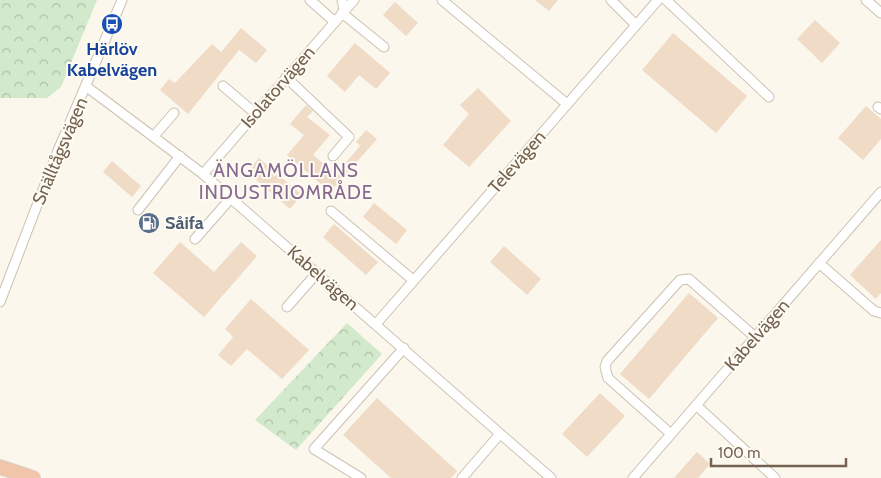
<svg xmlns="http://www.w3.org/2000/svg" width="881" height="478" viewBox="0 0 881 478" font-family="Cabin,sans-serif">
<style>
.forest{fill:url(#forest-crowns)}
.building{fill:#efdbc6}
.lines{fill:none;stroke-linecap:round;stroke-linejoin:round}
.minor-casing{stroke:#cdc1b2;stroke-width:11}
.highway-casing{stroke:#d8d3ce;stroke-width:16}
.minor{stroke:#fff;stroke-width:9}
.highway{stroke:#f0c5a9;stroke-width:14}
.labels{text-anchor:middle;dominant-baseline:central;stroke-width:4;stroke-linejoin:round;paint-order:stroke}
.transit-label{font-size:18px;font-weight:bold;fill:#164399;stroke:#fefbf3}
.street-label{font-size:18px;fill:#756250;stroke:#fefbf3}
.service-label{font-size:18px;font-weight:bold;fill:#4e5e75;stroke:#fefbf3;text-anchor:start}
.neighbourhood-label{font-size:19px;letter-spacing:1px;fill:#886990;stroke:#fefbf3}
</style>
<defs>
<pattern id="forest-crowns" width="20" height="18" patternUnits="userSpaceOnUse" patternTransform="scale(1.25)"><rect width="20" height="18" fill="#d3e9cb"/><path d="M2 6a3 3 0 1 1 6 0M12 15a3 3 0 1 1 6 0" fill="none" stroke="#b0c0a7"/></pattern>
</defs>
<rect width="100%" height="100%" fill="#fbf7ed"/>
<g class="forest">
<path d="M0 0H97L61 87 47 98H0Z"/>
<path d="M347 323 382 354 296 450 255 420Z"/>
</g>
<g class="building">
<path d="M535 0H558L549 11Z"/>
<path d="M395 2 418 23 406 36 383 15Z"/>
<path d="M815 20 840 43 822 63 797 39Z"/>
<path d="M241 28 267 50 256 63 239 50 188 114 160 90 169 79 175 83 212 44 221 52Z"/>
<path d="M673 33 747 96 716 133 642 70Z"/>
<path d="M355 43 390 73 376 89 359 75 345 92 327 76Z"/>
<path d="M478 88 511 121 469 167 443 145 469 114 460 105Z"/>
<path d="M306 105 313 111 307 117 330 135 313 155 336 174 360 146 356 142 366 130 377 139 330 192 287 155 304 135 290 124Z"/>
<path d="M866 106 881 119V139L863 160 838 138Z"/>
<path d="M259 158 302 195 290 209 247 172Z"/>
<path d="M112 161 141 186 132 197 103 172Z"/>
<path d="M374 203 407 230 396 244 363 217Z"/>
<path d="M334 224 378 262 366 275 323 237Z"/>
<path d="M881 240V293L876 299 850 275Z"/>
<path d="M180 242 214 272 241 242 257 256 204 317 153 273Z"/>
<path d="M504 246 541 279 527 295 490 262Z"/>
<path d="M689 293 718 318 649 399 620 374Z"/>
<path d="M251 299 309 350 282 379 247 349 231 366 218 355 233 337 225 329Z"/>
<path d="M600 393 625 416 587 457 562 434Z"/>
<path d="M377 398 457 471 451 478H391L343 435Z"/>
<path d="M697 452 710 464 698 478H674Z"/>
</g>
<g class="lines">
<g class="minor-casing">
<g id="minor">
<path d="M310 0 335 22"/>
<path d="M342 0 344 10"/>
<path d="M442 0 567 104"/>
<path d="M611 0 636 25"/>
<path d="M666 0 769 97"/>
<path d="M866 0 881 13"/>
<path d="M342 13 384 47"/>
<path d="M286 77 349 137 333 156"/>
<path d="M223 86 255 113"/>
<path d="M87 87 203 174 551 478"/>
<path d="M878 107 881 109"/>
<path d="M154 136 174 113"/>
<path d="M203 174 354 0"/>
<path d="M138 210 180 156"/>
<path d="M331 211 413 280"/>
<path d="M195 239 231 198"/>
<path d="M819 263 874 311 881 313"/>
<path d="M0 302 57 153 122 0"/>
<path d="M287 307 317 273"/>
<path d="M376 324 658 0"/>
<path d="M696 405 775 478"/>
<path d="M671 434 608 378 605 367 607 361 680 280 689 279 755 337"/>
<path d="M361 478 314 449 404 348"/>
<path d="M462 478 500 434"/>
<path d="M633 478 881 192"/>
</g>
</g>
<g class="highway-casing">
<path id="highway" d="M0 467 33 478"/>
</g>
<use href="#minor" class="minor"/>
<use href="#highway" class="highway"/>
</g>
<defs>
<g id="bus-disc" transform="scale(1.125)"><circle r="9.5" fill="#1a4fb4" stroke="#fefbf3"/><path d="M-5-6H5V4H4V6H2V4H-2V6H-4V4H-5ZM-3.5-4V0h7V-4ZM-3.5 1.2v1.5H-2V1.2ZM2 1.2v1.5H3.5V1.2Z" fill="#fff"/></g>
<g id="fuel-disc" transform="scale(1.125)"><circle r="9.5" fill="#5c6f8a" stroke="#fefbf3"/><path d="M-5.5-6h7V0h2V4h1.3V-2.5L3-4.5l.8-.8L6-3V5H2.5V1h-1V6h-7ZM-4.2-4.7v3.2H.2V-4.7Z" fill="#fff"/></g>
</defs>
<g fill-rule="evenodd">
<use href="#bus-disc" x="112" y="24"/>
<use href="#fuel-disc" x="149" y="223"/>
</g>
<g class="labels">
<g class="transit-label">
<text x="112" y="49">Härlöv<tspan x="112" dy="21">Kabelvägen</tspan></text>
</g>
<g class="street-label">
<text transform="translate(278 87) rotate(-49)">Isolatorvägen</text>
<text transform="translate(60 151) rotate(-67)">Snälltågsvägen</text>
<text transform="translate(517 162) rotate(-49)">Televägen</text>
<text transform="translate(323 278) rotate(41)">Kabelvägen</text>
<text transform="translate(757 335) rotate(-49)">Kabelvägen</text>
</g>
<g class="service-label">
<text x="165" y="223">Såifa</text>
</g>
<g class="neighbourhood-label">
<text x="286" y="170">ÄNGAMÖLLANS<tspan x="286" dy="22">INDUSTRIOMRÅDE</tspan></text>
</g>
</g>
<path d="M711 458v8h135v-8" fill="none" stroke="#756250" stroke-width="2.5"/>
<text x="718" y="458" font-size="15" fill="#756250" stroke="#fefbf3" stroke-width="4" paint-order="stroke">100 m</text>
</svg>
